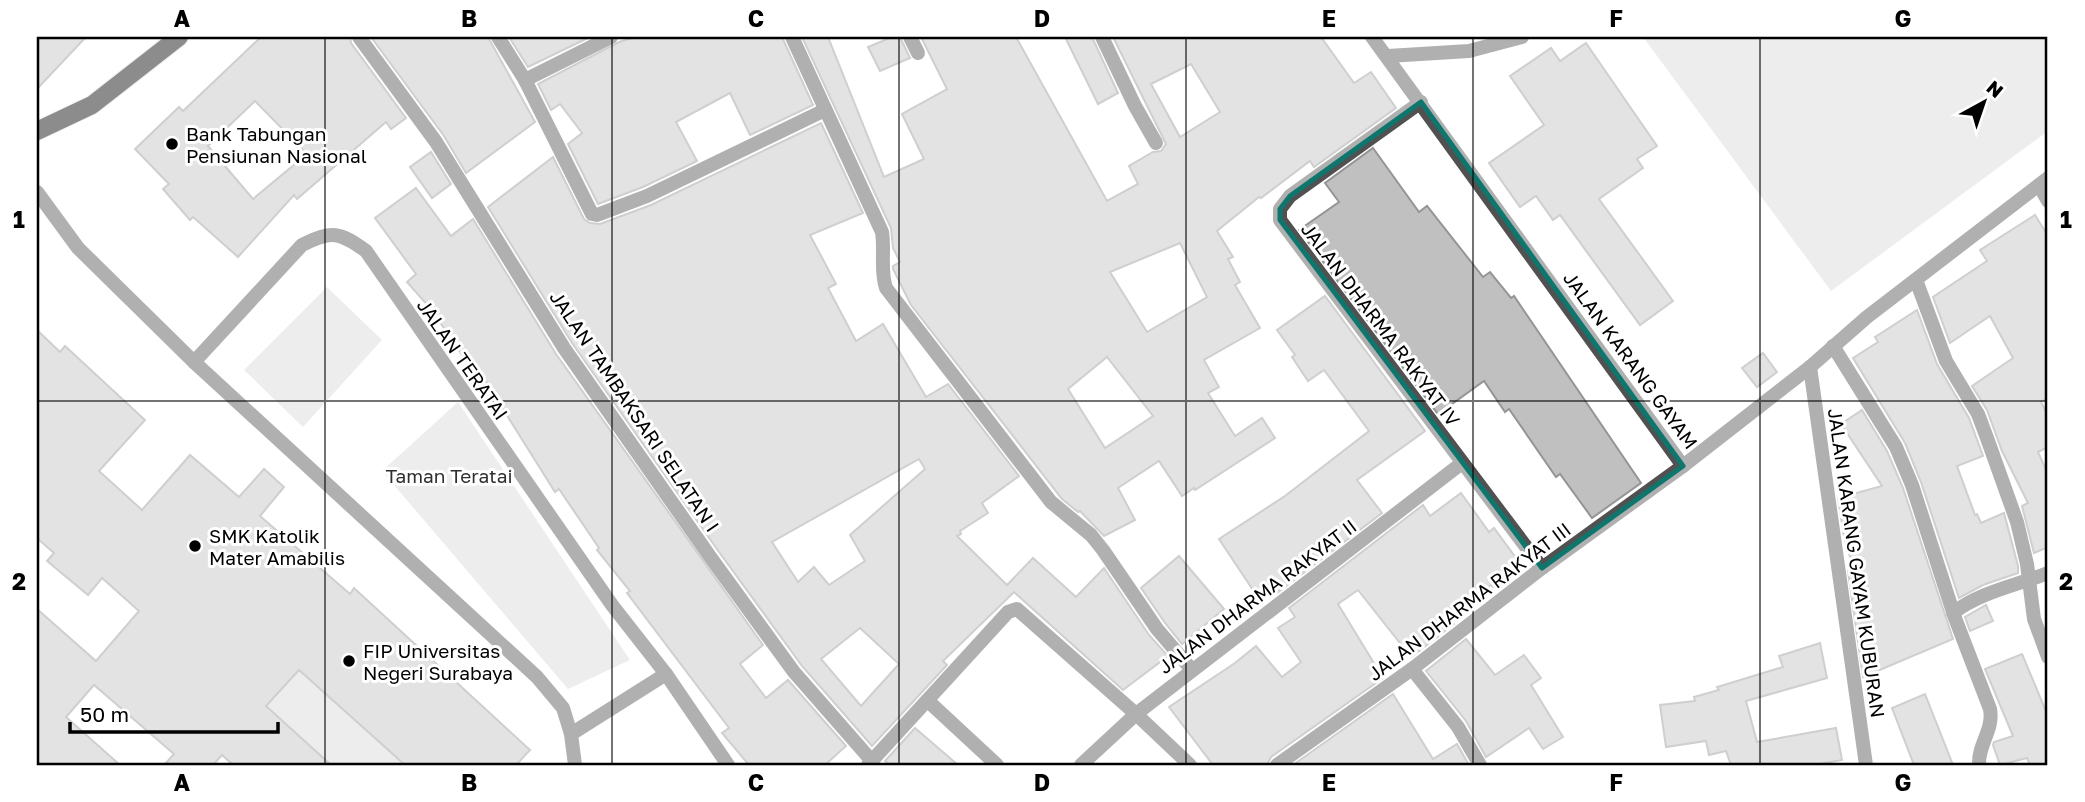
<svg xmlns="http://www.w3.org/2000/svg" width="2085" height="802" viewBox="0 0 2085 802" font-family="'Golos Text',sans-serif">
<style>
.green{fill:#d8d8d8}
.building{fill:#c0c0c0;stroke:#959595;stroke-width:2;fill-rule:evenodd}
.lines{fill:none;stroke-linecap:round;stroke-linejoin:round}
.primary-casing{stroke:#dbdbdb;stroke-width:20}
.lane{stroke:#515151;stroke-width:14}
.street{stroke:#515151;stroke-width:14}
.primary{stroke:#000;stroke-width:18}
.marked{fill:none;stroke:#0f766e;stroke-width:5;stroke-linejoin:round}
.grid{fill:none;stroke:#000;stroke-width:2;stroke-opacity:0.55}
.poi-dot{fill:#000;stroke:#fff;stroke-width:2.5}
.labels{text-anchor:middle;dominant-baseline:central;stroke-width:6;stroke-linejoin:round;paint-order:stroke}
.poi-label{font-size:19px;fill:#000;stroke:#fff;text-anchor:start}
.street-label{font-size:19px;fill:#000;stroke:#fff}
.park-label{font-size:19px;fill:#2f2f2f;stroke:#fff}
.neatline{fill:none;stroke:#000;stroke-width:2.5}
.grid-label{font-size:23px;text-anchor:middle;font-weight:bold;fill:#000}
</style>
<rect width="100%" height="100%" fill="#fff"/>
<g class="green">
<path d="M1643 37H2048V131L1831 291Z"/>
<path d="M327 287 382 340 303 427 244 370Z"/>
<path d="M458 402 630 660 568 689 382 471Z"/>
<path d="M299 670 405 765H331L266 706Z"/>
</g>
<g class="building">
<path d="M37 37H86L37 89Z"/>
<path d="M261 37H350L351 43 406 118 391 129 386 122 297 199 294 195 238 257 193 217 190 220 163 189 169 184 135 149 179 107 183 111ZM255 101 307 154 253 199 208 146Z"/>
<path d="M371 37H488L535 122 466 173 444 136Z"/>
<path d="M509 37H590L528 67Z"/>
<path d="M635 37H782L813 105 750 135 730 93 676 122 697 161 643 187 598 204 568 144 582 133 560 104 551 110 538 84 619 42Z"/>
<path d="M802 37H828L884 177 924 159 902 114 947 89 921 37H1016L1107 201 1138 184 1129 166 1153 152 1161 151 1166 144 1113 37H1321L1354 83 1371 72 1396 108 1314 167 1310 161 1261 198 1259 197 1217 231 1233 257 1228 259 1240 282 1235 285 1260 328 1204 360 1219 387 1208 393 1235 436 1262 418 1275 438 1195 490 1194 488 1182 496 1159 461 1118 488 1135 520 1104 536 1080 511 1078 512 1062 499 911 305 893 269V266L900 262 893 248 891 228ZM1191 64 1220 112 1180 137 1151 84ZM1180 243 1207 297 1147 332 1110 272ZM1107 357 1153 416 1105 448 1068 389Z"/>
<path d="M892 37H900L910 58 880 71 868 47Z"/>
<path d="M1065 37H1092L1118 93 1098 104Z"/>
<path d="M1586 43 1657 146 1637 159 1643 168 1599 199 1673 301 1640 325 1560 215 1553 220 1536 196 1520 207 1489 163 1544 125 1510 76 1551 48 1560 61Z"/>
<path d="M821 123 863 213 810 235 836 284 828 288 856 341 883 324 926 397 948 384 1019 476 982 503 988 513 960 531 961 534 957 536 1007 585 1033 558 1076 597 1104 568 1149 635 1168 656 1123 690 1014 592 943 661 947 665 872 746 802 666 719 552 572 343 488 207 553 157 584 219 590 223 600 224 651 205ZM919 459 925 469 850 535 865 561 829 585 814 567 798 582 772 542ZM860 628 899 664 861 706 821 659Z"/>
<path d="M1373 148 1419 212 1427 206 1483 277 1490 272 1511 298 1514 296 1641 483 1592 518 1560 474 1556 477 1509 409 1505 412 1484 381 1438 414 1299 230 1339 202 1325 183Z"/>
<path d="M431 152 451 184 432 198 410 167Z"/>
<path d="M416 188 451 236 473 219 556 354 763 645 740 664 766 698 788 680 846 746 825 765H749L722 733 729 728 627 593 630 591 597 550 599 548 559 489 555 492 471 358 466 361 431 309 407 282 416 274 375 218Z"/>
<path d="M2035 215 2048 236V398L2041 402 2048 416V447L2038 452 2048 474V547L2034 553 2022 506 2028 503 2002 451 1987 410 1972 386 2013 358 1990 316 1950 343 1933 297 1987 261 1980 250Z"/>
<path d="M1325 296 1425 431 1357 480 1382 513 1277 593 1270 583 1255 593 1219 539 1285 496 1369 431 1324 370 1308 381 1292 357 1295 355 1277 330Z"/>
<path d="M1917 310 1937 364 1969 418 1983 456 1957 466 1975 515 1977 514 1981 523 2004 513 2018 566V573L1983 585 1959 598 1921 482 1905 443 1853 358 1878 342 1875 337Z"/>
<path d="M37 330 60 352 65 346 145 420 99 471 142 510 190 455 239 497 264 469 284 487 260 516 350 594 354 588 530 750 516 765H405L299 670 266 706 331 765H233L222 755 213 765H164L174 754 94 685 66 717 120 765H37V609L96 661 139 611 102 578 88 595 47 561 54 553 37 538Z"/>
<path d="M1763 353 1777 372 1757 387 1742 368Z"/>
<path d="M1862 410 1887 451 1903 488 1953 639 1863 677 1848 571 1854 570 1844 537 1838 498 1882 486 1841 424Z"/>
<path d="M1461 493 1489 532 1494 528 1522 566 1493 587 1491 585 1447 615 1454 624 1411 657 1358 590 1338 604 1383 678 1271 757 1267 765H1213L1169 707 1235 663 1256 646 1282 677 1301 662 1278 628 1295 617 1289 608 1423 505 1430 516Z"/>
<path d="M1179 556 1224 609 1182 644 1165 623 1141 588Z"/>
<path d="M1986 605 1993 621 1970 631 1965 617Z"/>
<path d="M1466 639 1495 675 1524 655 1541 678 1531 685 1563 737 1543 749 1529 728 1486 757 1466 721 1426 671Z"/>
<path d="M1820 643 1827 678 1746 701 1757 742 1836 728 1842 760 1813 765H1731L1726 751 1709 755 1706 741 1666 747 1660 705 1695 701 1694 697 1719 690 1717 687 1783 667 1779 656Z"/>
<path d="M2022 654 2048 716V765H2030L2027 758 2000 765 1993 745 1994 742 2013 736 1985 669Z"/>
<path d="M1393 694 1433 759 1457 744 1469 765H1293Z"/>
<path d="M1925 694 1953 765H1914L1892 708Z"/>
<path d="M915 728 958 765H890L885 761Z"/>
</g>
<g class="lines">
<g class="primary-casing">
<path id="primary" d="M37 131 92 105 179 37"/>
</g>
<path class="lane" d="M1388 56 1469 51 1522 37"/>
<g class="street">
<path d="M359 37 436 142 564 348 711 558 794 672 872 761"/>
<path d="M498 37 525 80 592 214 597 215 647 196 825 110"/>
<path d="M792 37 882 232C885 250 880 271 886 288L1051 502 1091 535 1103 550 1157 629 1192 670"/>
<path d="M910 37 918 53"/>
<path d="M1102 37 1135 106 1156 143"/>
<path d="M1372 37 1683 466"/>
<path d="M525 80 611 37"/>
<path d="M1421 102 1290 196 1280 209V220L1542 568"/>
<path d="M2039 185 2048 201"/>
<path d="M37 192 78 248 194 362 537 677 563 708 571 734 666 674"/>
<path d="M1916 280 1946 361 1978 414 1987 438 2017 522 2027 564 2034 619 2048 657"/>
<path d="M1833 346 1896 447 1912 485 1955 618 1990 709C1994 730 1978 744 1979 765"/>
<path d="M194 362 302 245C332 230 340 232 366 251L612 605 666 674 728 765"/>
<path d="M1810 367 1866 765"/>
<path d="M1953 613C1980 592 2017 585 2048 573"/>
<path d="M1412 669 1458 727 1480 765"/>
<path d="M928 701 997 765"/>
<path d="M571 734 575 765"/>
<path d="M868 765 1008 612 1017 609 1136 714 1190 765"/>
<path d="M1081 765 1136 714 1462 463"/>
<path d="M1277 765 1412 669 1542 568 1683 466 1810 367 1867 317 2048 178"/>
</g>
<use href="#primary" class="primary"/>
</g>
<path d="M0 0H2085V802H0ZM1421 102 1683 466 1542 568 1280 220V209L1290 196Z" fill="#fff" fill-opacity=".55" fill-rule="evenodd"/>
<path class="marked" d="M1421 102 1683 466 1542 568 1280 220V209L1290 196Z"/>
<path class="grid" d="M325 37V765M612 37V765M899 37V765M1186 37V765M1473 37V765M1760 37V765M37 401H2048"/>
<g class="poi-dot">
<circle cx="172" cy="144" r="7"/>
<circle cx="195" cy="546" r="7"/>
<circle cx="349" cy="661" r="7"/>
</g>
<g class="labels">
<g class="poi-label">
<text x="186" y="133">Bank Tabungan<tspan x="186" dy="22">Pensiunan Nasional</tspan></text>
<text x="209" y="535">SMK Katolik<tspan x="209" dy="22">Mater Amabilis</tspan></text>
<text x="363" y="650">FIP Universitas<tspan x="363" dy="22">Negeri Surabaya</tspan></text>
</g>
<g class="street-label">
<text transform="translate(1381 324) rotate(53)">JALAN DHARMA RAKYAT IV</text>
<text transform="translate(463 359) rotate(55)">JALAN TERATAI</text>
<text transform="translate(1631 360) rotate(54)">JALAN KARANG GAYAM</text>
<text transform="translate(635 411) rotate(56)">JALAN TAMBAKSARI SELATAN I</text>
<text transform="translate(1857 563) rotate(82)">JALAN KARANG GAYAM KUBURAN</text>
<text transform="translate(1257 596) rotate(-37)">JALAN DHARMA RAKYAT II</text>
<text transform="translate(1469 601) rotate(-37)">JALAN DHARMA RAKYAT III</text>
</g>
<g class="park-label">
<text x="449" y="475">Taman Teratai</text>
</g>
</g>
<rect width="2085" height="802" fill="none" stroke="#ffffff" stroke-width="77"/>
<g transform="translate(1984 102) rotate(40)" stroke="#ffffff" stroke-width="5" paint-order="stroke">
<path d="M0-5L12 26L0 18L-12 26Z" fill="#000000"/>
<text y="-10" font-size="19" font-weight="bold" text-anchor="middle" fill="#000000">N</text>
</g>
<path d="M70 722v10h208v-10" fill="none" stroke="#000000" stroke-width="3.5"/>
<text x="80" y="722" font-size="21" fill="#000000" stroke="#ffffff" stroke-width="5" paint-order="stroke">50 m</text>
<rect x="38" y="38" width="2008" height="726" class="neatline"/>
<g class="grid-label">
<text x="182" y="27">A</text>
<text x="469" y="27">B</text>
<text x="756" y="27">C</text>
<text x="1042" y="27">D</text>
<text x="1329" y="27">E</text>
<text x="1616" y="27">F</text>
<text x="1903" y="27">G</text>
<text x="19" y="228">1</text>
<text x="2066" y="228">1</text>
<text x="19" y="590">2</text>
<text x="2066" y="590">2</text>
<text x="182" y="791">A</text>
<text x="469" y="791">B</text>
<text x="756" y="791">C</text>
<text x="1042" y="791">D</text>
<text x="1329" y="791">E</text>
<text x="1616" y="791">F</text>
<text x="1903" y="791">G</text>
</g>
</svg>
